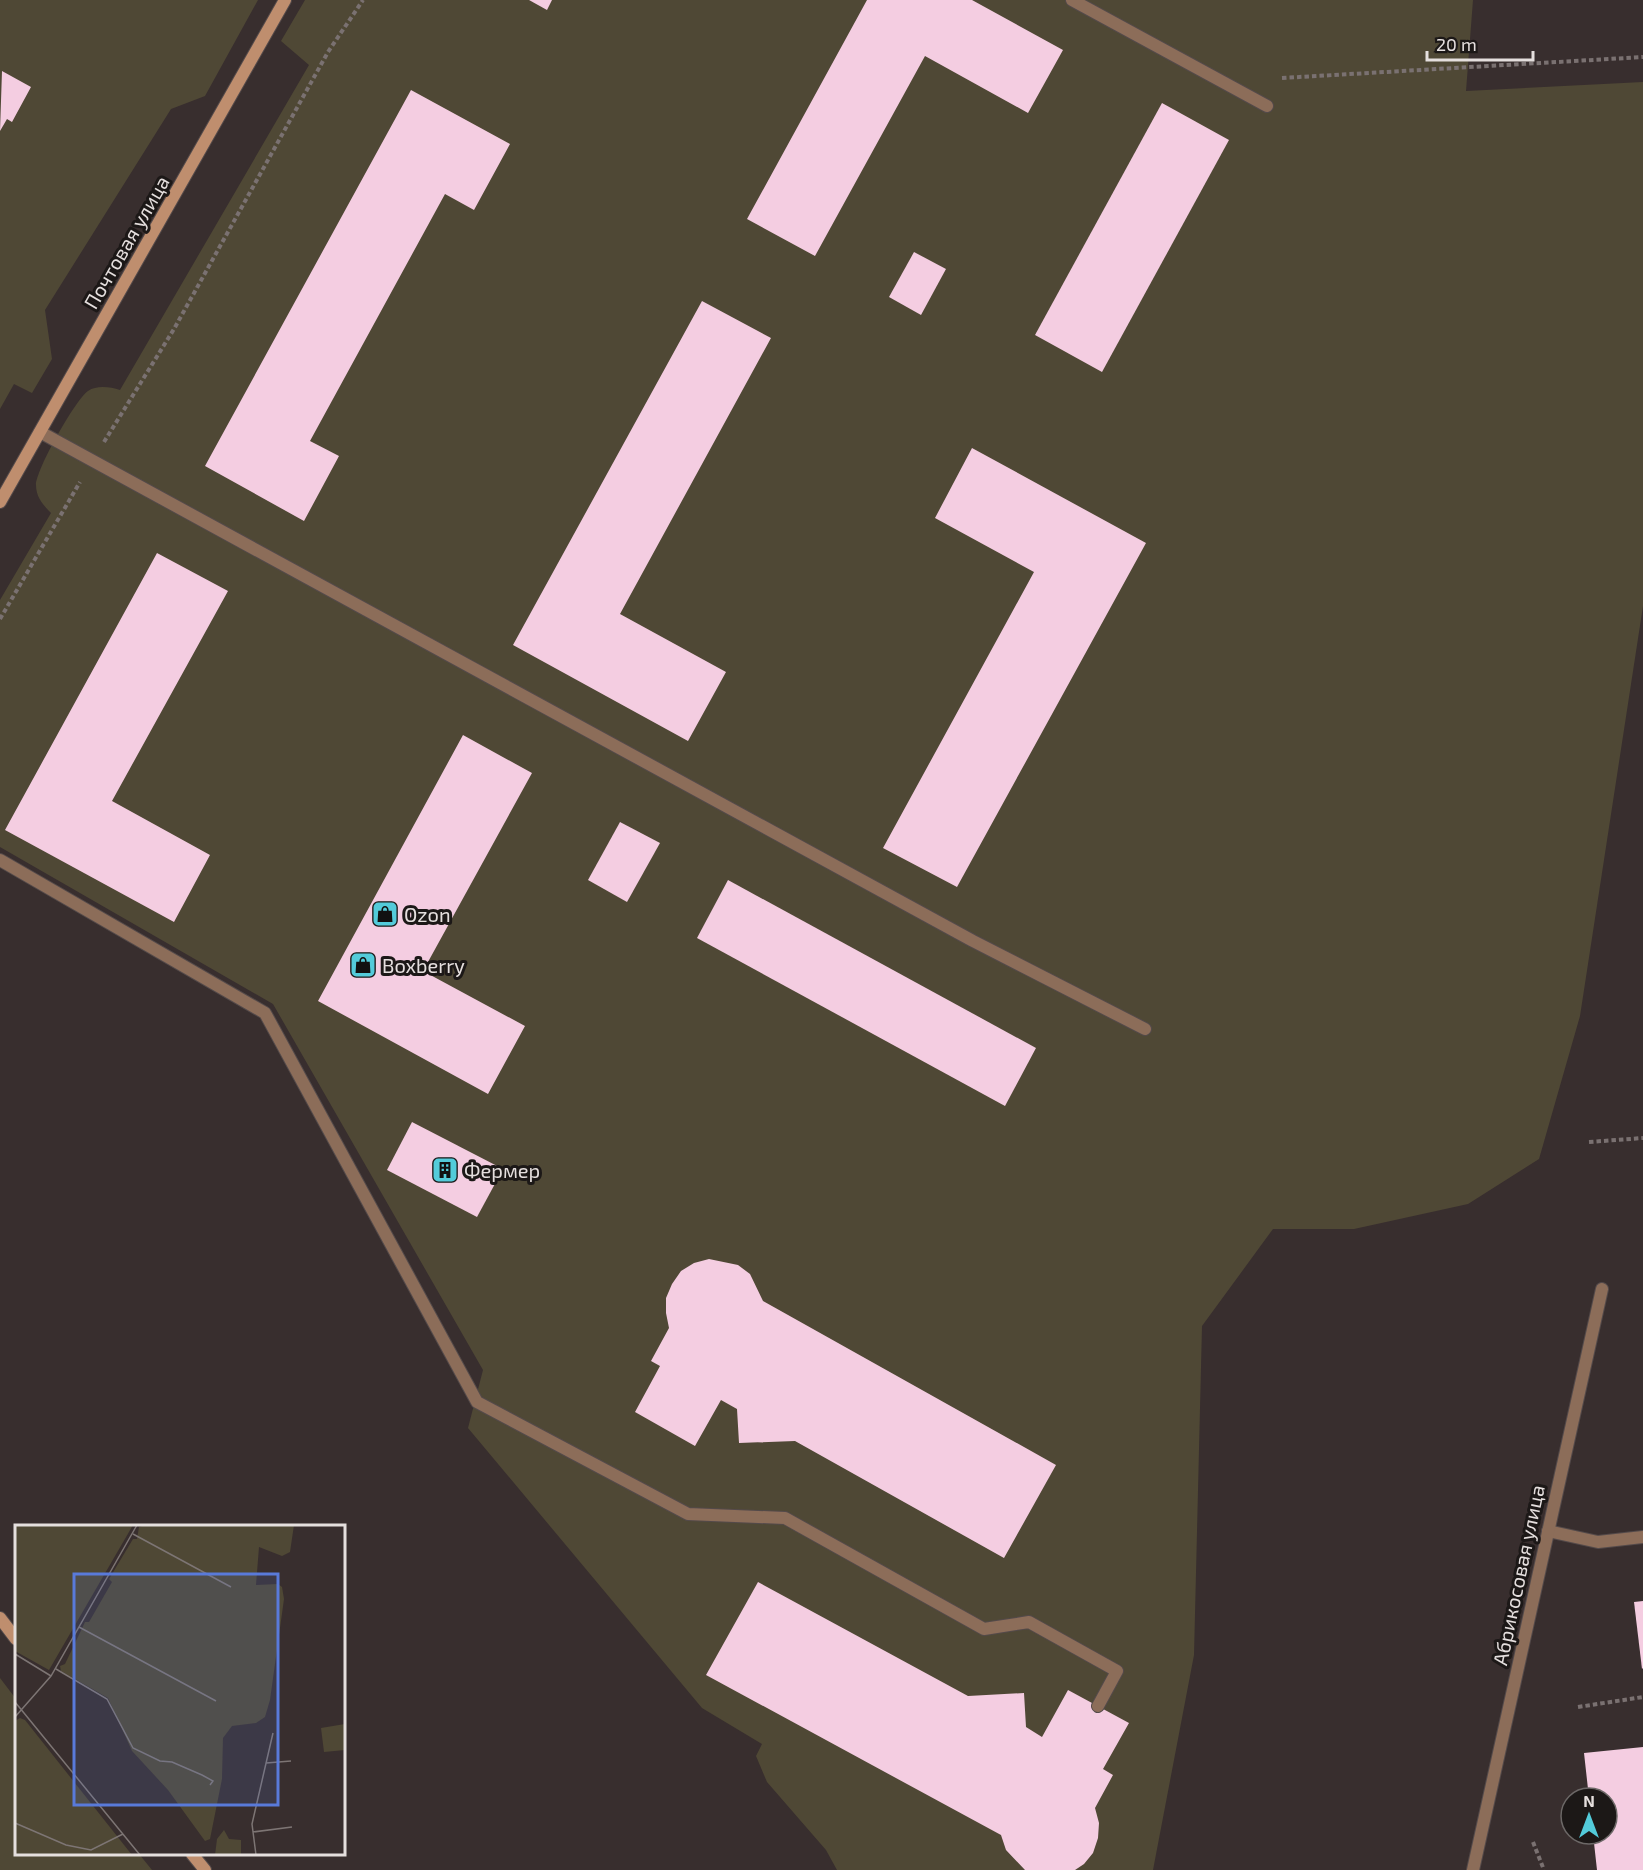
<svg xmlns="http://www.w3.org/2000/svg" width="1643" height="1870" viewBox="0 0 1643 1870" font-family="'Exo 2',sans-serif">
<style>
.green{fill:#4f4835}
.building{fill:#f4cde1}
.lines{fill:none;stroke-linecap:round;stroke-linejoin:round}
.lane-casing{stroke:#544a4a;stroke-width:14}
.street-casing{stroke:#544a4a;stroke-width:14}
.secondary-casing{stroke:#544a4a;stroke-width:14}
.path{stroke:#7a7171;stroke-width:4;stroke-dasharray:4.5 3;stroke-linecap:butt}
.lane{stroke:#8c6d59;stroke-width:12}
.street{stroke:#8c6d59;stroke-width:12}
.secondary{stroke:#bf8e6e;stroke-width:12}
.labels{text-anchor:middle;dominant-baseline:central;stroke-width:6;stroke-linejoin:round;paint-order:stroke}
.street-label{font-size:20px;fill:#e5dfde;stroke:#1c1817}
.poi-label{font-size:20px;fill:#e5dfde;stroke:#1c1817;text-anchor:start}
.inset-road{fill:none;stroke:#7d7574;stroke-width:1.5}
.view{fill:#597ada;fill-opacity:0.15;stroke:#597ada;stroke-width:3}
.inset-edge{fill:none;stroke:#e5dfde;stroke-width:3}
</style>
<rect width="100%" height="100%" fill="#382e2e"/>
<g class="green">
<path d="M0 0H258L205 96 171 109 45 310 52 359 32 393 14 384 0 409Z"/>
<path d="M305 0H1473L1466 91 1643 82V606L1580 1016 1539 1159 1468 1204 1354 1229H1273L1202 1326 1194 1655 1153 1870H837L826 1850 767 1782 756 1756 762 1744 702 1708 468 1428 483 1370 273 1004 0 847V600L51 513C43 505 36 497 36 485 36 470 75 400 88 391 97 385 110 387 120 390L309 65 281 41Z"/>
<path d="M0 1678 16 1699V1854H139L152 1870H0Z"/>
</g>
<g class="building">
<path d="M529 0H552L547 10Z"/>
<path d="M867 0H972L1063 50 1028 113 925 56 815 256 747 219Z"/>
<path d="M2 71 31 87 12 122 7 119 0 131Z"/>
<path d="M411 90 510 144 474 210 445 194 310 441 339 456 304 521 205 466Z"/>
<path d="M1162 103 1229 140 1102 372 1035 335Z"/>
<path d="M914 252 946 269 921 315 889 297Z"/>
<path d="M702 301 771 338 620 614 726 672 688 741 513 645Z"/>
<path d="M972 448 1146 543 957 887 883 848 1034 572 935 518Z"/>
<path d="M157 553 228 591 112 801 210 855 174 922 5 830Z"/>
<path d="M463 735 532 773 423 971 525 1026 488 1094 318 1001Z"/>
<path d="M620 822 660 843 627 902 588 880Z"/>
<path d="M728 880 1036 1048 1005 1106 697 938Z"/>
<path d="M412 1122 503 1169 477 1217 387 1170Z"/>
<path d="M709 1259 738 1265 750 1274 763 1301 1056 1465 1004 1558 795 1441 739 1443 737 1409 721 1400 695 1446 635 1412 660 1366 651 1361 669 1328 666 1313V1298L672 1284 681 1271 694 1263Z"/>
<path d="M758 1582 968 1696 1024 1693 1026 1727 1042 1737 1068 1690 1129 1723 1103 1769 1113 1775 1095 1808 1099 1823 1098 1838 1093 1853 1084 1864 1075 1870H1025L1006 1850 1001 1835 706 1675Z"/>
<path d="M1643 1601V1668L1642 1669 1634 1602Z"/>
<path d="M1643 1747V1870H1597L1593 1834H1607V1798H1589L1584 1753Z"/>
</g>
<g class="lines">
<g class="lane-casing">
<g id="lane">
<path d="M0 860 265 1013 477 1402 688 1514 785 1518 984 1629 1029 1622 1117 1671 1098 1706"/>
<path d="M1548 1531 1598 1542 1643 1537"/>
</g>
</g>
<g class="street-casing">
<g id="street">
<path d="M1072 0 1267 106"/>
<path d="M40 432 973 941 1145 1029"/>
<path d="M1473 1870 1602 1289"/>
</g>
</g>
<g class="secondary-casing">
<g id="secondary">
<path d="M0 502 285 0"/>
<path d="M0 1618 16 1639"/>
<path d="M192 1854 205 1870"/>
</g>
</g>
<g class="path">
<path d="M1282 78 1643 57"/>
<path d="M104 442 174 329 328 52 363 0"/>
<path d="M0 619 80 482"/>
<path d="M1589 1142 1643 1138"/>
<path d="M1578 1707 1643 1697"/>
<path d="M1533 1842 1544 1870"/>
</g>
<use href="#lane" class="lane"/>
<use href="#street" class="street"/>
<use href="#secondary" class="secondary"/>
</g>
<defs>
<g id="shop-square" transform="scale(1.35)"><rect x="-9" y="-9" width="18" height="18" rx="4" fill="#53cbda" stroke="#1c1817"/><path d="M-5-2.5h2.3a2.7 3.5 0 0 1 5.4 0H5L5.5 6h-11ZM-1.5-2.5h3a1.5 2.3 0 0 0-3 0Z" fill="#111"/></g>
<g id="building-square" transform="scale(1.35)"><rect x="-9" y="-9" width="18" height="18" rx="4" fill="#53cbda" stroke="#1c1817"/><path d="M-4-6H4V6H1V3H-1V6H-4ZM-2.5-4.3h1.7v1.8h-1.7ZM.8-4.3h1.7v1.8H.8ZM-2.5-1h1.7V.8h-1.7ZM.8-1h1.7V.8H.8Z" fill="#111"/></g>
</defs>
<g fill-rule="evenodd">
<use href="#shop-square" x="385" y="914"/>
<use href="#shop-square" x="363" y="965"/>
<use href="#building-square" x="445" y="1170"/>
</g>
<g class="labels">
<g class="street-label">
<text transform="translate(126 242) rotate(-60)">Почтовая улица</text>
<text transform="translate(1518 1575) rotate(-78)">Абрикосовая улица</text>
</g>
<g class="poi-label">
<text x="404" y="914">Ozon</text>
<text x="382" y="965">Boxberry</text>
<text x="464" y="1170">Фермер</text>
</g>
</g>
<g transform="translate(15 1525)">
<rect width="330" height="330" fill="#382e2e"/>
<path d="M0 0H118L34 145 0 126ZM130 0H279L275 27 267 31 244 22 241 60 263 59 267 62 269 74 255 175 250 192 241 198 217 201 208 213 207 254 195 314 190 316 153 265 117 226 93 173 46 146 45 141 50 139 70 97H74L97 57 94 54 118 14H122L124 2ZM5 193 10 195 117 330H0V196ZM330 199V225L309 227 306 203ZM209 305 214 314 226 315V330H200L202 314Z" fill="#4f4835"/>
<path class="inset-road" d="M118 9 216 62M64 102 201 176M0 129 36 151M41 144 92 174 118 223 145 236 157 237 187 250 198 256 195 260M0 177 125 330M0 192 36 151 122 0M251 238 276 236M0 298 51 320 76 325 108 309M238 307 277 302M241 330 237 299 258 208"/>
<path class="view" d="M59 49H263V280H59Z"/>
<rect width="330" height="330" class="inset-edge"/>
</g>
<g transform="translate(1589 1816)"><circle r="28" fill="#1c1817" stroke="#6c6867" stroke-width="1.5"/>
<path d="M0-4.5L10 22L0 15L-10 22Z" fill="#53cbda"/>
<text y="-9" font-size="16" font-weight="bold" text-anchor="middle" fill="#e5dfde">N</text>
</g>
<path d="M1427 51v9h106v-9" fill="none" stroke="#e5dfde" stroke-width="3"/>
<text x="1436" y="51" font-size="18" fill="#e5dfde" stroke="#1c1817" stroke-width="4.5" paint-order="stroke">20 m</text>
</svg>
